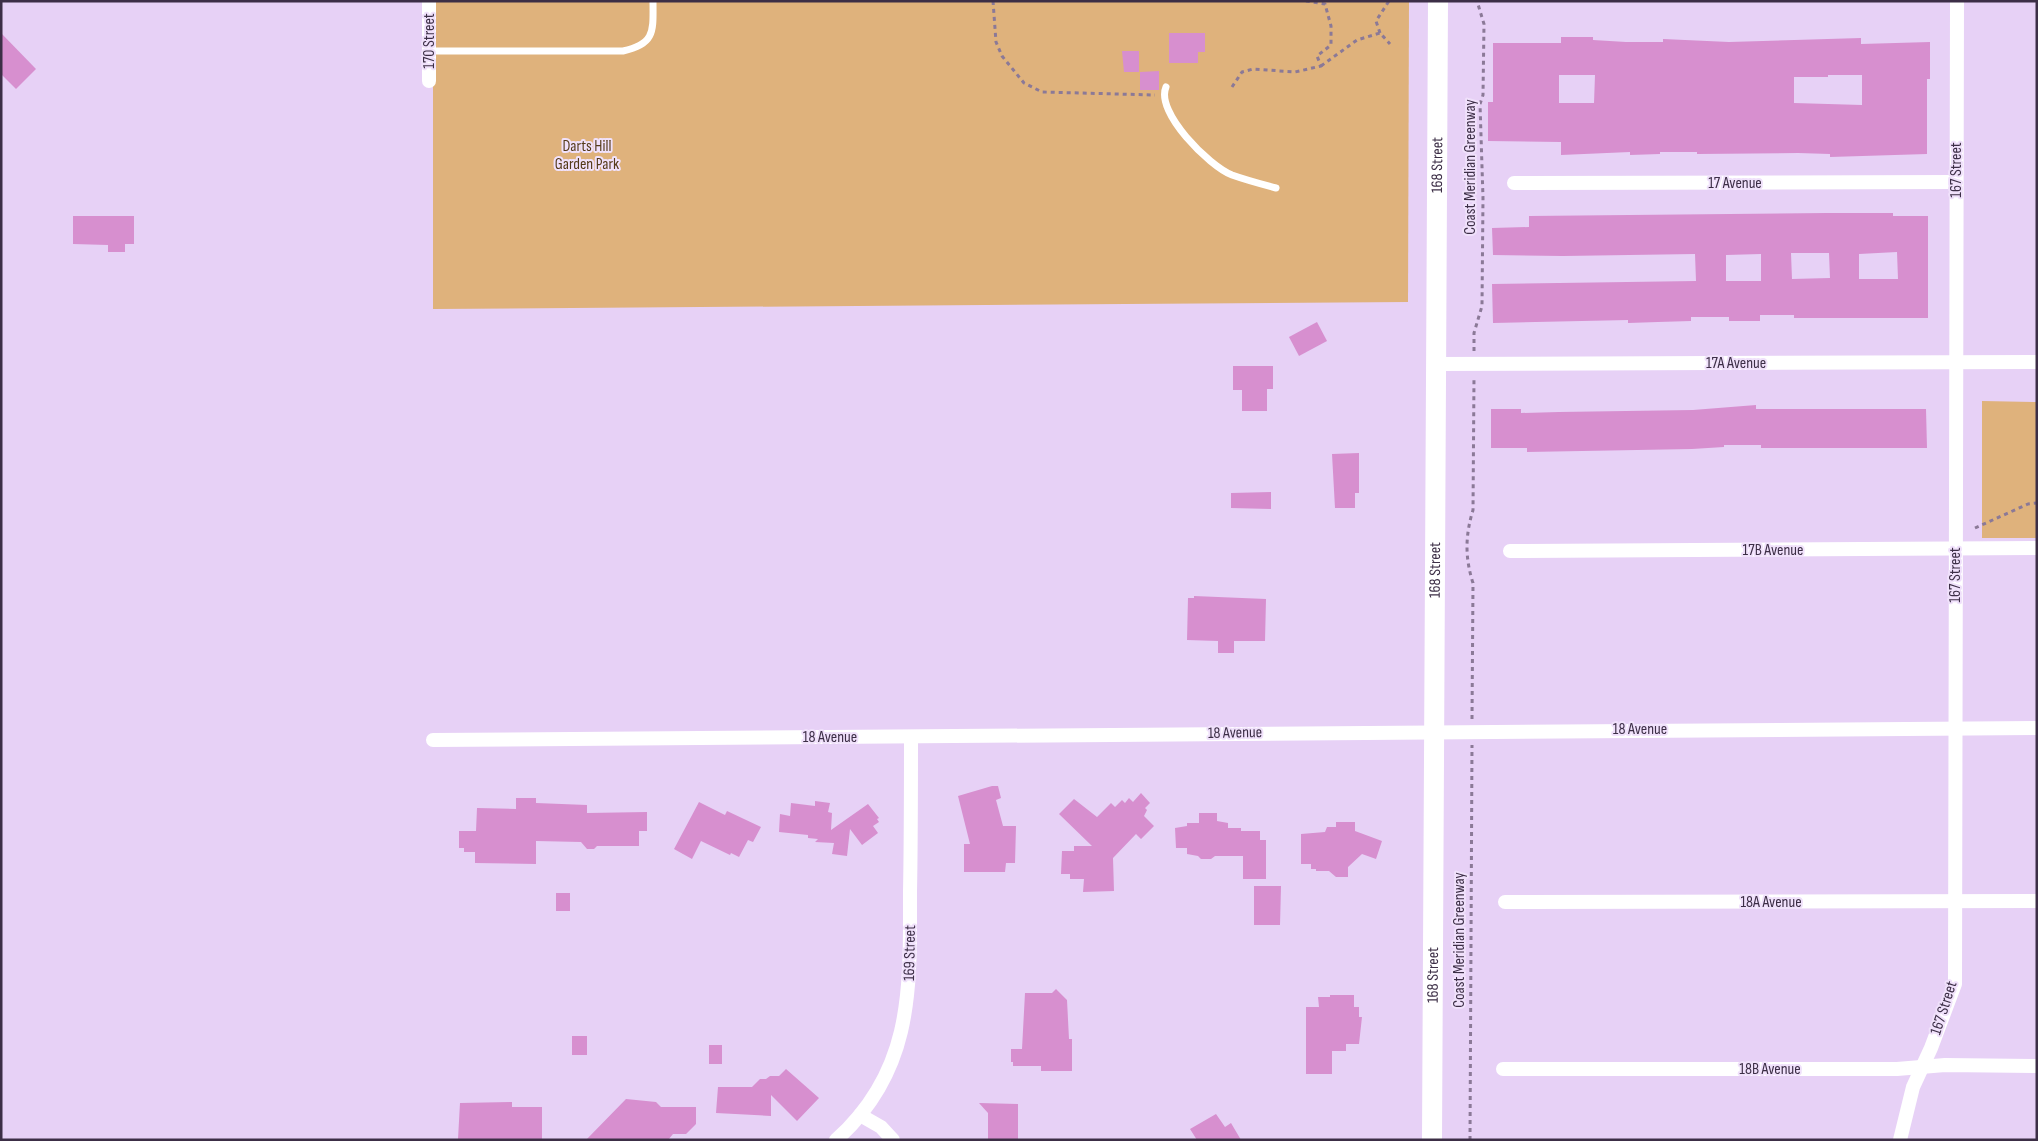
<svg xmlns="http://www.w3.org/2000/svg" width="2038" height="1141" viewBox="0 0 2038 1141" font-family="'Sofia Sans Condensed',sans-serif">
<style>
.green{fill:#dfb27c}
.building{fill:#d78fcf;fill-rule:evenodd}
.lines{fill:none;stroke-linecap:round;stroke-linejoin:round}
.path{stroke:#8b7997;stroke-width:3;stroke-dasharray:4 4;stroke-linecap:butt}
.lane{stroke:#fff;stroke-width:7}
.street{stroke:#fff;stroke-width:14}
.secondary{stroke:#fff;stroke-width:20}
.labels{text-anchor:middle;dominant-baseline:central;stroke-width:4;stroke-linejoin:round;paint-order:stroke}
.street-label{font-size:16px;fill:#3c2e46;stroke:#f0e1fb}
.park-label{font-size:16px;fill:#543a19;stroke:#f0e1fb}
</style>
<rect width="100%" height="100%" fill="#e7d1f6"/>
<g class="green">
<path d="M433 1H1409L1408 302 433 309Z"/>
<path d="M1982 401 2037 402V538H1982Z"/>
</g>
<g class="building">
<path d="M1 33 36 69 16 89 1 74Z"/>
<path d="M1169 33H1205V52H1198V63H1169Z"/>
<path d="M1561 37H1593V40L1626 42H1663V39L1729 42 1861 38V44L1930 42V79H1927V154L1830 157V154L1798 153 1697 154V152H1660V154L1630 155V152L1561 155V142L1488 141V102H1493V43H1561ZM1559 75H1595L1594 103H1559ZM1828 75H1862V105L1794 103V77H1828Z"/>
<path d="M1122 51H1139V72H1124Z"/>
<path d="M1159 71V90H1140V72Z"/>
<path d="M1827 213H1893V216H1928V318H1794V315H1760V321H1729V317H1691V321L1658 322 1628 323V320L1493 323 1492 284 1696 281 1695 254 1563 256 1493 255 1492 228 1529 227V216ZM1897 252 1898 279H1859V254ZM1791 253H1829L1830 278 1792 279ZM1761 254V281H1726V255Z"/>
<path d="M73 216H134V244H125V252H108V245L73 244Z"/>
<path d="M1317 322 1327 341 1299 356 1289 337Z"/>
<path d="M1233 366H1273V389H1267V411H1242V390H1233Z"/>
<path d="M1756 405V409H1926L1927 448H1761V445H1724V447L1692 449 1527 452V448H1491V409H1521V413L1559 412 1693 410Z"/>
<path d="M1359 453V493H1355V508H1335L1332 454Z"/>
<path d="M1271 492V509L1231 508V493Z"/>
<path d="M1194 596 1266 599 1265 641H1234V653H1218V641L1187 640 1188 598H1194Z"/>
<path d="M992 786H998L1001 798 996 800 1003 826H1016L1015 863H1006L1005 872H964V844H970L958 796Z"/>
<path d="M1141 793 1150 803 1145 808 1147 810 1144 816 1154 826 1141 839 1136 834 1113 858 1114 891 1083 892 1084 879H1070V874H1061L1062 851H1074V846H1092L1059 814 1074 799 1097 817 1111 803 1115 807 1122 800 1125 803 1129 798 1133 802Z"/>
<path d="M516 798H536V803L587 805V813L647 812V831H639V846H597L594 849H587L581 842 536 841V864L475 863V852H464V848H459V831H476L477 808 516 809Z"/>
<path d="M815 801 830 803 828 812 832 813 831 830 868 804 879 818 877 819 879 822 873 826 878 833 862 845 850 829 847 856 832 854 834 843 815 842 818 839 808 838V835L779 832 780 814 790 816 791 803 815 806Z"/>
<path d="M699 802 725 815 727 811 761 827 753 842 748 840 739 857 731 853 730 855 701 841 692 859 674 849Z"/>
<path d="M1199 813H1217V821L1228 823V828H1241V831H1260V840H1266V879H1243V856H1215L1211 859H1201L1198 856 1187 854V848H1176L1175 828 1187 826V823H1199Z"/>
<path d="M1336 822H1355V831L1382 841 1376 859 1362 854 1348 867V877H1336L1329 871H1316V869H1311V864H1301V834L1325 832 1327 827H1336Z"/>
<path d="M1254 886H1281L1280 925H1254Z"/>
<rect x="556" y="893" width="14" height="18"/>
<path d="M1056 989 1067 1000 1069 1039H1072V1071H1041V1066H1013V1062H1011V1049H1022L1025 993H1052Z"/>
<path d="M1330 995H1354V1007H1359V1017H1362L1359 1044H1346V1051H1332V1074H1306V1007H1319L1318 997H1330Z"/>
<rect x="572" y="1036" width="15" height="19"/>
<rect x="709" y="1045" width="13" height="19"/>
<path d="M786 1069 819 1098 797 1121 771 1095V1116L716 1113 718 1087H752L760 1079H766L770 1076H779Z"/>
<path d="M626 1099 656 1102 661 1107H696V1124L686 1134H673L668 1140H586Z"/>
<path d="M512 1102V1107H542V1140L458 1139 460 1103Z"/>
<path d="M979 1103 1018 1104V1140H988V1113Z"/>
<path d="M1216 1114 1225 1127 1231 1123 1241 1140H1197L1190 1129Z"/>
</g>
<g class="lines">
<g class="path">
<path d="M993 1 996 42 1002 56 1024 83 1042 92 1155 95"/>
<path d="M1380 33 1376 21 1389 1"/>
<path d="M1321 66 1357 40 1380 33 1390 44"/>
<path d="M1232 87 1242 72 1253 69 1295 72 1321 66 1317 56 1331 45V26L1325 4 1306 1"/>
<path d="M1474 351V333L1482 306 1483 198 1480 104 1483 95 1484 24 1477 1"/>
<path d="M1975 528 2028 504 2037 503"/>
<path d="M1472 719 1473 583C1465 558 1465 536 1473 510L1474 377"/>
<path d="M1470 1140 1472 745"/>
</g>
<g class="lane">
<path d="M429 51H623C656 44 653 30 653 1"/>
<path d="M1166 87C1155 112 1209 166 1232 175 1246 180 1261 184 1276 188"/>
</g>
<g class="street">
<path d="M429 81V1"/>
<path d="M1514 183 1956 182"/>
<path d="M1435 364 2037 362"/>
<path d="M1510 551 2037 548"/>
<path d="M433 740 2037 728"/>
<path d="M1505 902 2037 901"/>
<path d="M1503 1069H1897L1945 1065 2037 1066"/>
<path d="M860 1115 881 1127 893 1140"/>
<path d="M836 1140C914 1070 910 988 910 892 911 840 911 789 911 737"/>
<path d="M1900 1140 1913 1087 1931 1048 1955 984 1957 1"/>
</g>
<path class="secondary" id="s1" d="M1432 1140 1438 1"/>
</g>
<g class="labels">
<g class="street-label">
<text transform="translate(429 41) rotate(-90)">170 Street</text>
<text stroke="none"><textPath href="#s1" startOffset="975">168 Street</textPath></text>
<text transform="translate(1470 167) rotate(-90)">Coast Meridian Greenway</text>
<text transform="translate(1956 170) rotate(-90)">167 Street</text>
<text x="1735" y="183">17 Avenue</text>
<text x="1736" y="363">17A Avenue</text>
<text x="1773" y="550">17B Avenue</text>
<text stroke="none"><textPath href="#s1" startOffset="570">168 Street</textPath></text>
<text transform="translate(1955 575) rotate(-90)">167 Street</text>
<text x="1640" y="729">18 Avenue</text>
<text transform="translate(1235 733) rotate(-1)">18 Avenue</text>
<text x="830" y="737">18 Avenue</text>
<text x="1771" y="902">18A Avenue</text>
<text transform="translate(1459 940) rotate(-90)">Coast Meridian Greenway</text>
<text transform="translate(910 953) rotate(-89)">169 Street</text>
<text stroke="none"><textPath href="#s1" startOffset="165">168 Street</textPath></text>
<text transform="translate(1944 1008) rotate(-72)">167 Street</text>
<text x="1770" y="1069">18B Avenue</text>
</g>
<g class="park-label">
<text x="587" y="146">Darts Hill<tspan x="587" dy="18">Garden Park</tspan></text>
</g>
</g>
<rect width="2038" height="1141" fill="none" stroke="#3c2e46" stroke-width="5"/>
</svg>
